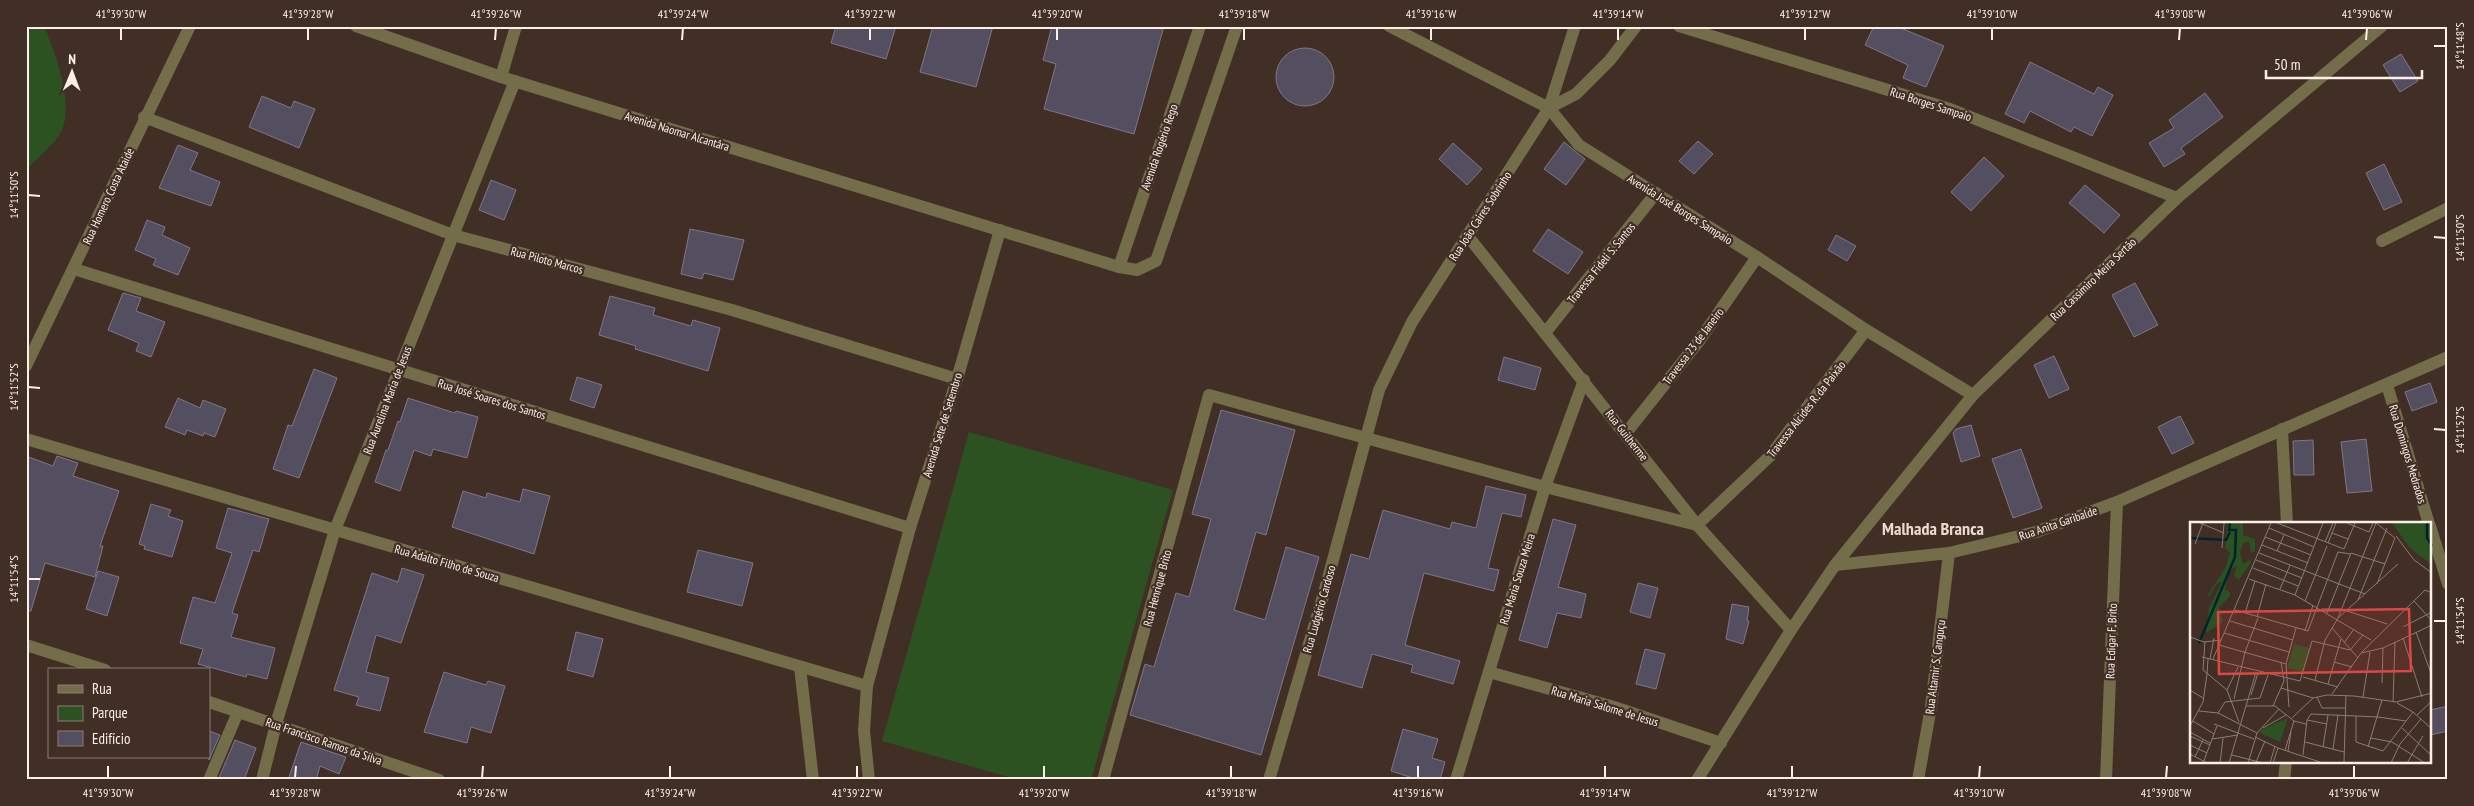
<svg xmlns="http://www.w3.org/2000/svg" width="2474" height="806" viewBox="0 0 2474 806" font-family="'PT Sans Narrow',sans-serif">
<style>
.green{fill:#2c5222}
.building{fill:#544e61;stroke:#7d778b}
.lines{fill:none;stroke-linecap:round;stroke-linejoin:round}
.street{stroke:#746d4a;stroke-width:12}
.ticks{fill:none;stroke:#fbefe8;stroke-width:2}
.labels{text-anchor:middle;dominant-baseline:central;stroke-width:4.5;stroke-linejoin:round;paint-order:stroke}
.street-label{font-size:12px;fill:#fbefe8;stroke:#412f25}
.district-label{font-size:18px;font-weight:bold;fill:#f1d9cd;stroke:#412f25}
.inset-river{fill:none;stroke:#00242e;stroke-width:2.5}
.inset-road{fill:none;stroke:#8b7c73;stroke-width:1}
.view{fill:#dc4645;fill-opacity:0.15;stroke:#dc4645;stroke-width:2.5}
.inset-edge{fill:none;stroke:#fbefe8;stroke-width:2.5}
.neatline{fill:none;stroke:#fbefe8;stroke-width:2}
.ticks-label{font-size:12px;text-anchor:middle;fill:#fbefe8}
</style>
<rect width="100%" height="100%" fill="#412f25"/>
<g class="green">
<path d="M26 26H44C55 52 75 106 61 132 53 146 37 158 26 170Z"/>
<path d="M969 432 1173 490 1091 780H1019L882 741Z"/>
</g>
<g class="building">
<path d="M836 26H896L886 59 831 43Z"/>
<path d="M933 26H993L976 87 920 72Z"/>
<path d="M1052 26H1164L1134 134 1044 109 1056 64 1043 60Z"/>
<path d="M1874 26H1896L1944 46 1926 87 1903 78 1908 65 1865 45Z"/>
<circle cx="1305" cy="77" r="29"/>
<path d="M2401 54 2418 81 2400 92 2383 65Z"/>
<path d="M2030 62 2094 94 2098 87 2113 95 2092 136 2074 127 2071 132 2030 111 2024 123 2005 114Z"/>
<path d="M2205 93 2223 117 2181 148 2185 154 2164 167 2149 143 2174 128 2169 120Z"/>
<path d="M262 96 291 108 294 101 315 109 299 148 249 127Z"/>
<path d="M1698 141 1713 154 1694 174 1679 161Z"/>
<path d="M1564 142 1585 159 1566 185 1544 169Z"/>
<path d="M1453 143 1482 169 1467 185 1439 159Z"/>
<path d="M178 145 198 153 190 170 220 182 211 206 159 188Z"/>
<path d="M1984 157 2004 176 1971 211 1951 192Z"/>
<path d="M2384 164 2402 202 2384 210 2366 173Z"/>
<path d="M491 180 516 190 504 220 479 210Z"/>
<path d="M2085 185 2120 215 2104 233 2069 203Z"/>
<path d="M147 220 165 227 162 235 190 248 178 275 153 265 156 259 135 250Z"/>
<path d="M690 229 744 240 733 280 704 273 702 279 681 274Z"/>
<path d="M1548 229 1583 252 1568 274 1533 251Z"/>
<path d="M1836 235 1856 246 1847 261 1828 250Z"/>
<path d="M2135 283 2158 325 2134 337 2112 295Z"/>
<path d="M123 293 141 298 136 311 165 322 151 357 136 351 139 343 108 330Z"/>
<path d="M610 296 655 308 653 315 691 326 693 320 720 328 708 371 635 349 636 346 599 335Z"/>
<path d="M2054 356 2069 389 2049 398 2034 365Z"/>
<path d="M1504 357 1541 368 1535 390 1498 380Z"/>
<path d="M314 369 337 378 299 478 273 469 288 425 292 426Z"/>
<path d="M577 377 602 385 594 408 570 400Z"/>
<path d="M2430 383 2437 402 2412 411 2405 392Z"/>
<path d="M178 398 200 408 203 400 226 409 215 437 204 433 203 436 187 430 185 435 165 427Z"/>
<path d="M408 398 455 413 456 411 478 417 467 458 433 449 431 456 414 450 400 491 375 482 386 450H388L398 421 400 422Z"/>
<path d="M1221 410 1295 430 1266 535 1256 532 1234 610 1265 620 1286 547 1319 557 1261 755 1130 715 1145 664 1154 667 1176 593 1189 597 1211 519 1192 514Z"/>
<path d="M2180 416 2194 443 2172 454 2158 427Z"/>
<path d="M1971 425 1980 456 1961 462 1953 433 1956 429Z"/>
<path d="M2366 439 2372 491 2347 493 2341 442Z"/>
<path d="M2313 440 2314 475H2294L2293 441Z"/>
<path d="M2021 449 2042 508 2013 518 1992 459Z"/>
<path d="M26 456 53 466 57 456 78 463 73 476 119 491 100 546H103L95 577 45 563 31 611H26Z"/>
<path d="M1486 486 1526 495 1521 517 1502 513 1488 568 1499 570 1494 591 1424 573 1405 645 1460 661 1453 684 1411 672 1413 665 1372 654 1362 688 1318 675 1351 554 1369 559 1383 510 1450 529 1452 522 1476 528Z"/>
<path d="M523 489 550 496 534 554 452 527 463 491 486 498 487 493 520 502Z"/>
<path d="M151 504 171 510 168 516 183 521 172 557 144 549 145 546 139 544Z"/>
<path d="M228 508 269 519 259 552 253 550 232 613 238 615 231 637 275 648 267 679 247 674 246 677 198 664 203 649 180 643 193 597 215 603 232 553 216 548Z"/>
<path d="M1553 519 1576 525 1558 587 1586 594 1581 618 1557 613 1547 648 1519 640Z"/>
<path d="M698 550 753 563 742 606 687 592Z"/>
<path d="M402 568 424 575 401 643 376 635 366 672 389 678 380 711 356 705 359 697 334 690 372 573 398 582Z"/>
<path d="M98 571 119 577 107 616 86 609Z"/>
<path d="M1638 583 1658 588 1650 618 1630 612Z"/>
<path d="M1732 604 1749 607 1747 621H1749L1743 644 1726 639Z"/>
<path d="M576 632 603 639 593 677 567 670Z"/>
<path d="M1645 649 1665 654 1656 689 1636 684Z"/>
<path d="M444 672 486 685 488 681 505 686 491 733 471 727 467 743 424 732Z"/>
<path d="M2448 706V731L2430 735V710Z"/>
<path d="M1403 729 1438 739 1432 758 1445 762 1440 780H1419L1391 771Z"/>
<path d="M209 731 220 735 209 760Z"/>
<path d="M235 740 256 748 244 780H218Z"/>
<path d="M301 742 346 757 339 774 320 766 316 780H288Z"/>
</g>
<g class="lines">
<g class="street">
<path d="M356 26 501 77 1119 267 1137 270 1156 261 1237 26"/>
<path d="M1389 26 1549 108 1579 145 1757 257 1866 330 1973 395"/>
<path d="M1679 26 1950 109 2177 198"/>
<path d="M501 77 516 26"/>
<path d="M1549 108 1575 26"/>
<path d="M144 117 453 235 732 310 957 379"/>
<path d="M1467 235 1697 525 1791 630"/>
<path d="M2382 241 2448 208"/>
<path d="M1119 267 1200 26"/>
<path d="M74 269 910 528"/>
<path d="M1545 333 1656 193"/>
<path d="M26 366 190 26"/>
<path d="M2387 385 2429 524"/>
<path d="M2282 429 2287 524"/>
<path d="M1626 433 1699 341 1757 257"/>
<path d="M26 439 867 686"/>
<path d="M2430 526 2448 584"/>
<path d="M1835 565 1973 395 2177 198 2382 26"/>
<path d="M26 645 105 670"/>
<path d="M800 667 813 780"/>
<path d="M1489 672 1614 707 1721 743"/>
<path d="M209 702 439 780"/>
<path d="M209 780 238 712"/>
<path d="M262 780 276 724 335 530 515 81"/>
<path d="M869 780 864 731 867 686 910 528 957 379 1000 230"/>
<path d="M1103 780 1209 395 1545 487 1697 525 1770 456 1866 330"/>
<path d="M1269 780 1324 593 1379 390 1412 322 1549 108 1576 94 1610 60 1636 26"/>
<path d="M1456 780 1545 487 1584 380"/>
<path d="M1697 780 1791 630 1835 565 1949 553 2036 532 2117 502 2448 357"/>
<path d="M1918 780 1931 707 1949 553"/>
<path d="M2106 780 2117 502"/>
<path d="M2284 780 2286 762"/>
</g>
</g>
<path class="ticks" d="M121 40V28M308 40V28M495 40 496 28M682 40 683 28M870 40V28M1057 40V28M1244 40V28M1431 40V28M1618 40V28M1805 40V28M1992 40V28M2179 40 2180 28M2366 40 2367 28M2434 46H2446M28 195 40 196M2434 237 2446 238M28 387 40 388M2434 429 2446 430M28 579H40M2434 621H2446M108 778V766M295 778 296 766M482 778 483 766M670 778V766M857 778V766M1044 778V766M1231 778V766M1418 778V766M1605 778V766M1792 778V766M1979 778 1980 766M2166 778 2167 766M2354 778V766"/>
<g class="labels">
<g class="street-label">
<text transform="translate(1931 104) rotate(18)">Rua Borges Sampaio</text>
<text transform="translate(677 131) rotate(17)">Avenida Naomar Alcantâra</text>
<text transform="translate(1159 147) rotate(-71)">Avenida Rogério Rego</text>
<text transform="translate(108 196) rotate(-65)">Rua Homero Costa Ataide</text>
<text transform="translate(1680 209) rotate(32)">Avenida José Borges Sampaio</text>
<text transform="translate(1480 216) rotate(-57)">Rua João Caires Sobrinho</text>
<text transform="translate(547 260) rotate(15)">Rua Piloto Marcos</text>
<text transform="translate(1601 263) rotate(-51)">Travessa Fideli S. Santos</text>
<text transform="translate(2093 279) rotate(-44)">Rua Cassimiro Meira Sertão</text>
<text transform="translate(1693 346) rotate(-53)">Travessa 23 de Janeiro</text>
<text transform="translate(492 399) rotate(17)">Rua José Soares dos Santos</text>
<text transform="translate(387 400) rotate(-69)">Rua Aurelina Maria de Jesus</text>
<text transform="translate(1806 409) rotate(-52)">Travessa Alcides R. da Paixão</text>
<text transform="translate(942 425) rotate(-73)">Avenida Sete de Setembro</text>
<text transform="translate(1627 435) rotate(52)">Rua Guilherme</text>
<text transform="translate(2408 454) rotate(73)">Rua Domingos Medrados</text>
<text transform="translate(2058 523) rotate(-19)">Rua Anita Garibalde</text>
<text transform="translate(447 563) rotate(16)">Rua Adalto Filho de Souza</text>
<text transform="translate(1517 579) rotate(-73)">Rua Maria Souza Meira</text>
<text transform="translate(1157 588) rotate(-75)">Rua Henrique Brito</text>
<text transform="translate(1319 609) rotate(-74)">Rua Ludgério Cardoso</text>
<text transform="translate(2111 641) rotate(-88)">Rua Edigar F. Brito</text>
<text transform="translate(1935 667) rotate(-83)">Rua Altamir S. Canguçu</text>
<text transform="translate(1605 706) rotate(17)">Rua Maria Salome de Jesus</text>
<text transform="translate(324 741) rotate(19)">Rua Francisco Ramos da Silva</text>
</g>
<g class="district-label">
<text x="1933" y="528">Malhada Branca</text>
</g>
</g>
<g transform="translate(2190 522)">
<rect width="241" height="241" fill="#412f25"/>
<path d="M38 1H53V13L65 17V29L61 31 59 20H54L50 30 52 40 54 42 61 37V40L49 58 44 54 47 43 38 51 35 68 40 70V74L29 85 33 100 16 111 19 86 32 60 27 61 19 75 18 72 35 47 40 31 35 26ZM202 1H241V42L220 26ZM104 122 120 126 113 150 97 146ZM98 196 90 220 70 211 71 208Z" fill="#2c5222"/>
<path class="inset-river" d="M237 1V16L242 24M0 16 36 18 40 10M9 121 45 35 46 8H39L40 1"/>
<path class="inset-road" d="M10 1 34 11M87 1 154 27 165 1M157 1 179 10 183 1M79 6 124 25M142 11 158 17M206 14 224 38 242 51M75 15 121 33M135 20 143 1M138 21 146 1M5 22 13 1M72 23 118 41M32 26 34 1M87 29 94 13M69 31 175 72M0 32V61M66 38 112 56M63 46 108 64M59 57 105 73 181 118M90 67 100 43M105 73 133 1M168 78 197 6M115 79 137 24M224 79 242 99M131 87H151L197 102M45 88 118 109 148 30 160 32M55 91 65 59M137 91 161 31 195 42M67 95 76 62M148 96 186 1 205 16 187 62M40 99 103 118M213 105 242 90M142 106 168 136M115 109 123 83M226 110 242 154M34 111 99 130M0 115 14 120 31 118M213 116 232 175M15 119 13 148 37 168 49 200M154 121 164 107M29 123 96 142M172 130 235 68 242 71M12 135 110 159 122 119 160 128 173 113M20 137 24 116M23 137 81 1M144 140 162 145M17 152 18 137M113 155 148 165M125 158 135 118 148 96 208 42M192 161 193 126M138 162 151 117M91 166 123 176M0 168 13 176M37 168 48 145M142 172 171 131 193 126 242 103M61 173 68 151M127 175 132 186H155M173 175 180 130M44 177 55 130 68 96M203 180 205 120M207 181 223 190 242 207M56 184H85L104 199 116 202M83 184 94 159 91 140M99 185 96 142 106 106M9 189 28 191 67 211M28 191 35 180 70 176 78 153M227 193 242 179M166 194V220L193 229 223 190M102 196 123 176 137 173 164 174 206 180 242 171M117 198 137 202M3 199 24 212M24 202 64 217M0 204 13 180 17 152M73 206 96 193M212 206 242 234M0 210 20 221M0 214 20 223M65 215 88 226 133 241M181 216 202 220 235 241M22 217 48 213M115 220 154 230M0 223 17 231M133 225 138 193M178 225 192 178M143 227 148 193M95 228 104 199M98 229 101 210M0 232 17 241M42 233 73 241M113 233 117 198 121 192 188 195 216 199M5 235 13 218M66 240 75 219M154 240 156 173M13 241 27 204M30 241 33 216M39 241 66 150M58 241 67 211 89 187M80 241 85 224M83 241 88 226M138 241H170M201 241 210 222 231 197M217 241 233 214"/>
<path class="view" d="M219 87 221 149 29 152 28 90Z"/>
<rect width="241" height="241" class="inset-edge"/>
</g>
<rect width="2474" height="806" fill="none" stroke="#412f25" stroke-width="55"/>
<rect x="48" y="668" width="162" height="90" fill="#412f25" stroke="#8b7c73"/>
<rect x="58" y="685" width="25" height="8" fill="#746d4a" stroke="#8b7c73"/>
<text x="92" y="694" font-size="15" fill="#fbefe8">Rua</text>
<rect x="58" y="706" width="25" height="15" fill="#2c5222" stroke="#8b7c73"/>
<text x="92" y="718" font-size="15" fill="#fbefe8">Parque</text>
<rect x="58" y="731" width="25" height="15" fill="#544e61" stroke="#8b7c73"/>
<text x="92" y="744" font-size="15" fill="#fbefe8">Edifício</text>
<g transform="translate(72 72) rotate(1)" stroke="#412f25" stroke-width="4" paint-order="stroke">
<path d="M0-4L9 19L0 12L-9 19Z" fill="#fbefe8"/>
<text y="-8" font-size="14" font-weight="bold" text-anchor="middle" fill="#fbefe8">N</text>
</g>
<path d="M2266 70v8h156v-8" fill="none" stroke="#fbefe8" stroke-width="2.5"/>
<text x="2274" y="70" font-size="15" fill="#fbefe8" stroke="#412f25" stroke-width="4" paint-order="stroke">50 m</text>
<rect x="28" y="28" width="2418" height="750" class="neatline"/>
<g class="ticks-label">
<text x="121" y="18">41°39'30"W</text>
<text x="308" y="18">41°39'28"W</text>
<text x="496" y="18">41°39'26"W</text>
<text x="683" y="18">41°39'24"W</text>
<text x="870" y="18">41°39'22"W</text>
<text x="1057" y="18">41°39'20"W</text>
<text x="1244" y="18">41°39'18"W</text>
<text x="1431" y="18">41°39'16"W</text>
<text x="1618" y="18">41°39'14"W</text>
<text x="1805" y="18">41°39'12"W</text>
<text x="1992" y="18">41°39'10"W</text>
<text x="2180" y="18">41°39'08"W</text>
<text x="2367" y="18">41°39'06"W</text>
<text transform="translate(2460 46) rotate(-90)" y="4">14°11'48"S</text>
<text transform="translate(14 195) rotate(-90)" y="4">14°11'50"S</text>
<text transform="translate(2460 238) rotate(-90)" y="4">14°11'50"S</text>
<text transform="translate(14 387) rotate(-90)" y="4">14°11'52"S</text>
<text transform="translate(2460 430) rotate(-90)" y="4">14°11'52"S</text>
<text transform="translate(14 579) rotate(-90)" y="4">14°11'54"S</text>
<text transform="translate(2460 621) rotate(-90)" y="4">14°11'54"S</text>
<text x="108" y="797">41°39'30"W</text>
<text x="295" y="797">41°39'28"W</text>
<text x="482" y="797">41°39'26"W</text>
<text x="670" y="797">41°39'24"W</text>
<text x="857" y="797">41°39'22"W</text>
<text x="1044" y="797">41°39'20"W</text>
<text x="1231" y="797">41°39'18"W</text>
<text x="1418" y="797">41°39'16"W</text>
<text x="1605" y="797">41°39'14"W</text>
<text x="1792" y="797">41°39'12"W</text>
<text x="1979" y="797">41°39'10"W</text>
<text x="2166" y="797">41°39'08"W</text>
<text x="2354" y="797">41°39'06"W</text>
</g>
</svg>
